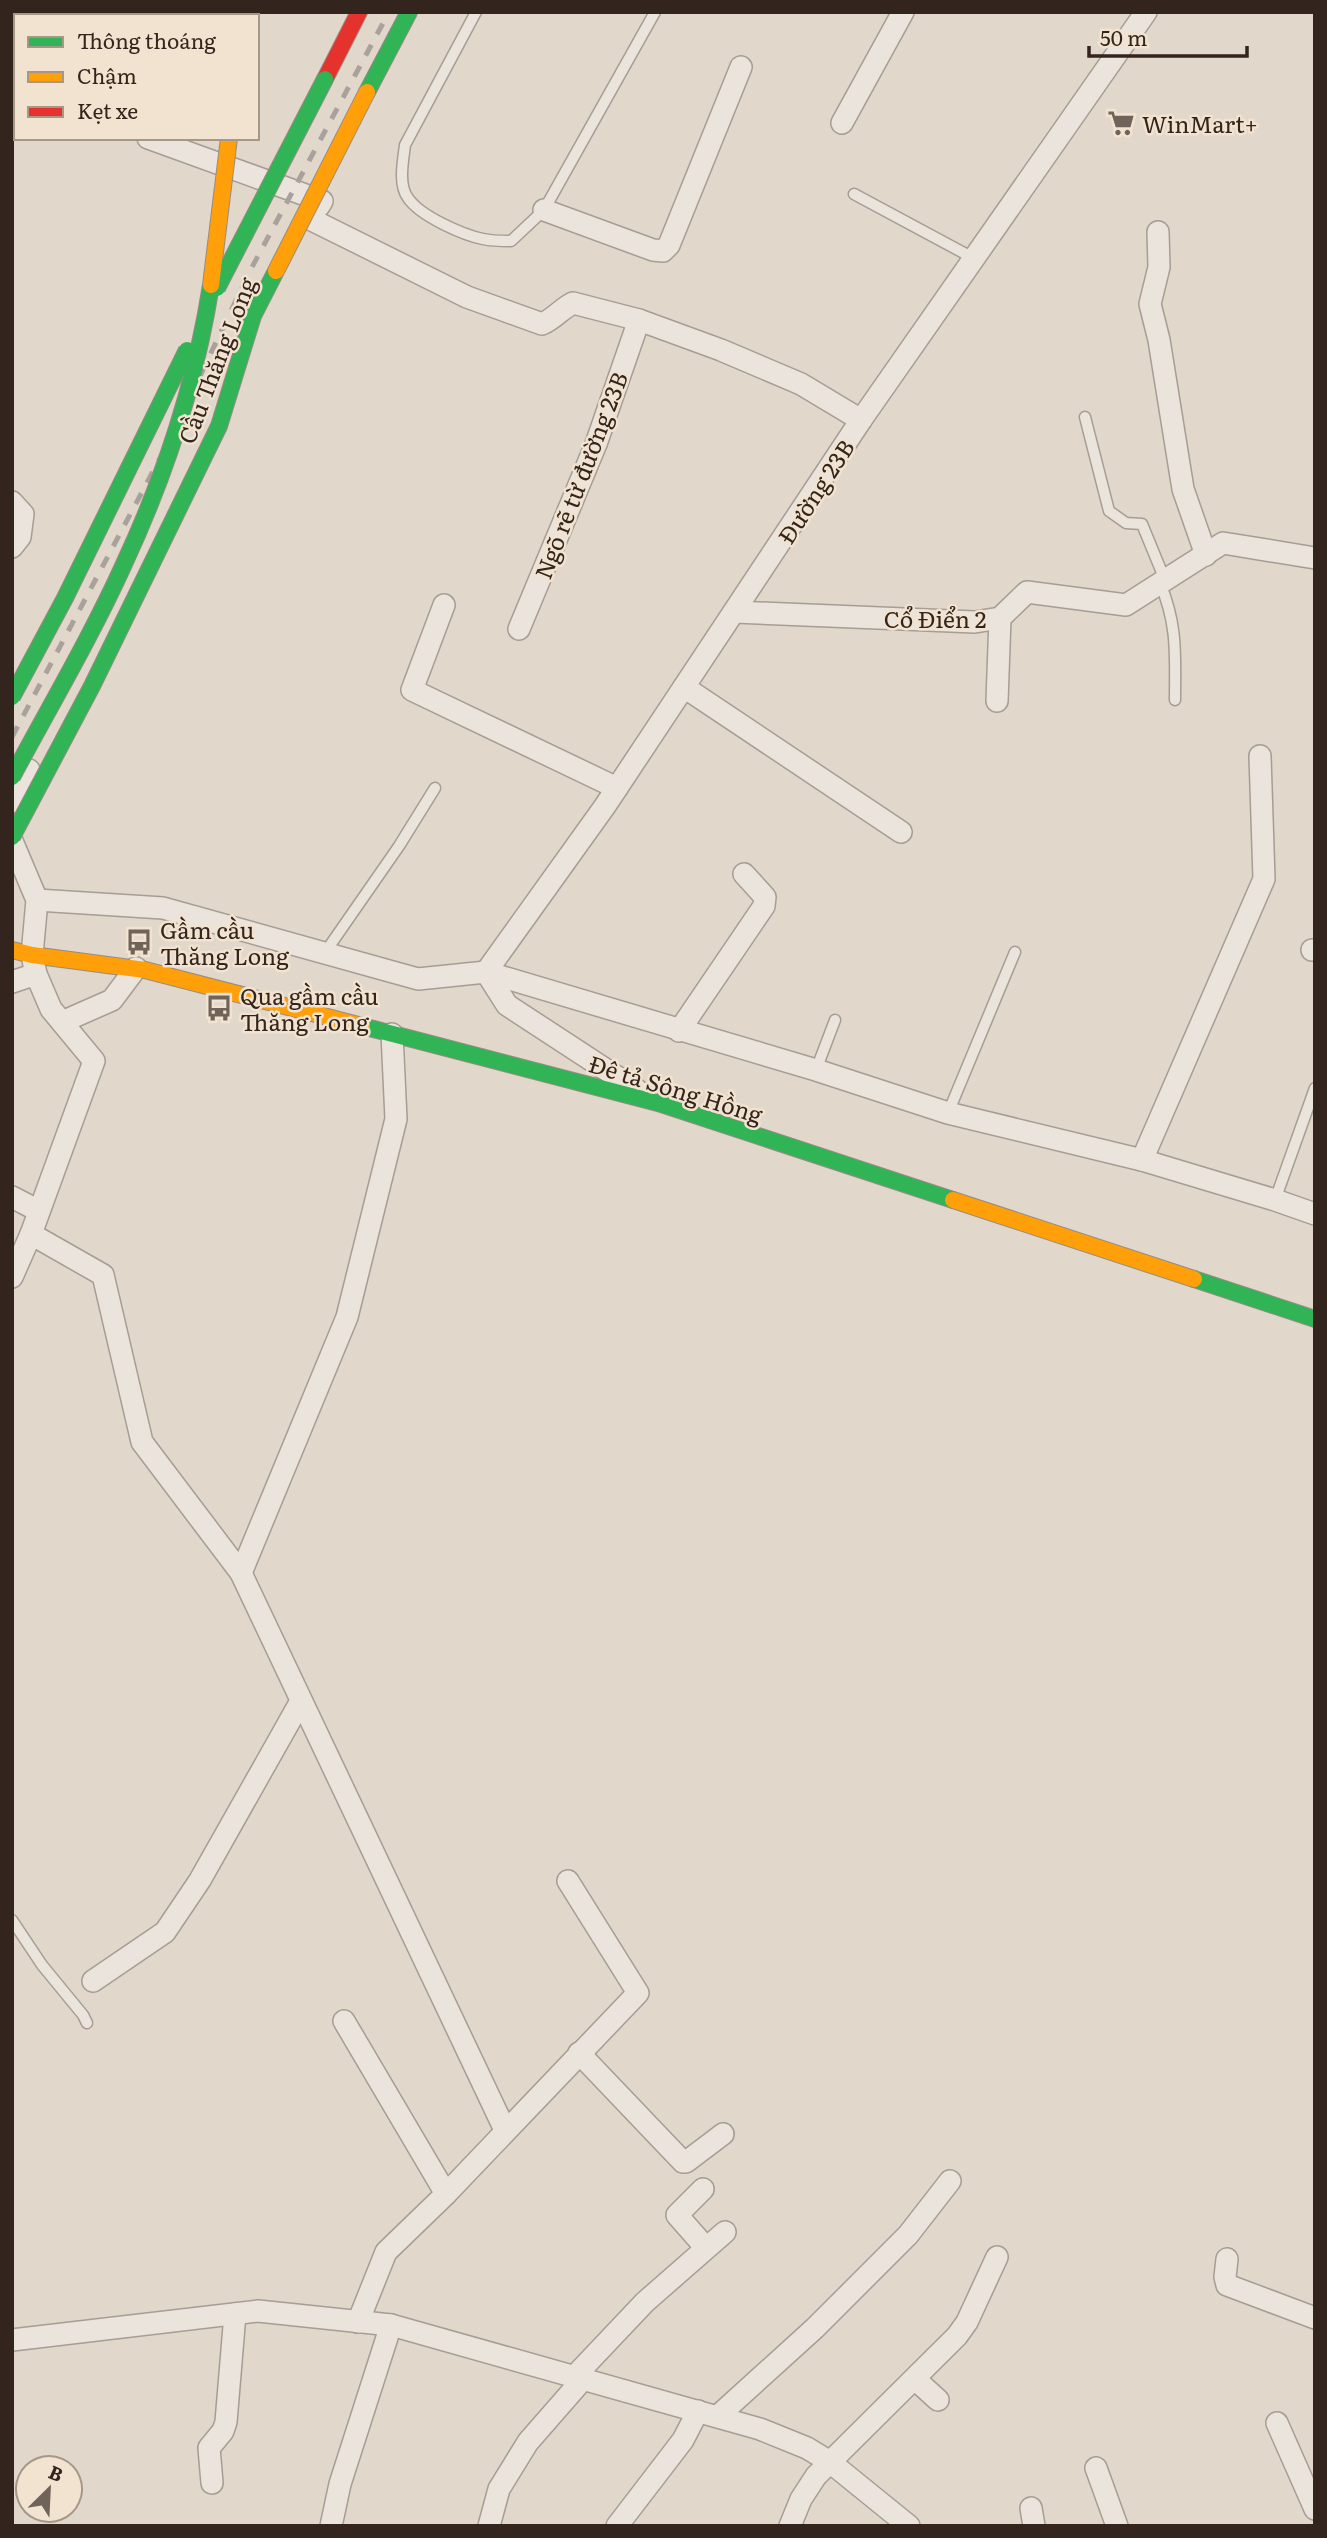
<svg xmlns="http://www.w3.org/2000/svg" width="1327" height="2538" viewBox="0 0 1327 2538" font-family="Literata,serif">
<style>
.lines{fill:none;stroke-linecap:round;stroke-linejoin:round}
.lane-casing{stroke:#a69d94;stroke-width:13}
.street-casing{stroke:#a69d94;stroke-width:24}
.fast-casing{stroke:#968c84;stroke-width:18}
.slow-casing{stroke:#968c84;stroke-width:18}
.jam-casing{stroke:#968c84;stroke-width:18}
.lane{stroke:#eae4dc;stroke-width:10}
.street{stroke:#eae4dc;stroke-width:21}
.fast{stroke:#30b455;stroke-width:16}
.slow{stroke:#ff9f0a;stroke-width:16}
.jam{stroke:#e5322d;stroke-width:16}
.rail{stroke:#a9a29c;stroke-width:5;stroke-dasharray:12 12;stroke-linecap:butt}
.fast-bridge-casing{stroke:#968c84;stroke-width:18;stroke-linecap:butt}
.slow-bridge-casing{stroke:#968c84;stroke-width:18;stroke-linecap:butt}
.fast-bridge{stroke:#30b455;stroke-width:16}
.slow-bridge{stroke:#ff9f0a;stroke-width:16}
.labels{text-anchor:middle;dominant-baseline:central;stroke-width:5;stroke-linejoin:round;paint-order:stroke}
.poi-label{font-size:23px;fill:#33251d;stroke:#f2e3d0;text-anchor:start}
.street-label{font-size:23px;fill:#33251d;stroke:#f2e3d0}
</style>
<rect width="100%" height="100%" fill="#e1d7ca"/>
<g class="lines">
<g class="lane-casing">
<g id="lane">
<path d="M476 12 405 145C403 161 398 185 408 198 420 216 463 235 483 239 492 241 502 241 511 241L544 210 655 12"/>
<path d="M854 194 975 259"/>
<path d="M1085 417 1109 511 1126 523 1142 524 1165 580"/>
<path d="M1160 583C1178 626 1175 655 1175 700"/>
<path d="M324 954 399 846 435 788"/>
<path d="M816 1070 835 1020"/>
<path d="M948 1113 1015 952"/>
<path d="M1275 1200 1315 1088"/>
<path d="M12 1920 42 1965 83 2015 87 2023"/>
</g>
</g>
<g class="street-casing">
<g id="street">
<path d="M92 12 103 16"/>
<path d="M138 16 143 12"/>
<path d="M12 89 16 90"/>
<path d="M842 123 903 12"/>
<path d="M148 138 322 201 319 206"/>
<path d="M544 210 653 250 663 251 669 245 741 67"/>
<path d="M312 220 467 297 542 324C554 319 561 309 573 303L639 320 721 350 801 384 861 420"/>
<path d="M1158 232 1159 267 1150 304 1159 340 1183 489 1206 555"/>
<path d="M12 502 23 514 20 537 12 547"/>
<path d="M444 605 412 690 617 788"/>
<path d="M735 612 975 622 1000 618 1027 592 1126 605 1223 543 1315 558"/>
<path d="M519 629 596 444 639 320"/>
<path d="M684 687 901 832"/>
<path d="M997 701 1000 618"/>
<path d="M12 802 29 770"/>
<path d="M12 841 37 900 32 955 36 974 51 1009 94 1061 31 1234 12 1277"/>
<path d="M37 900 163 908 418 979 486 972 816 1070 948 1113 1142 1160 1275 1200 1315 1214"/>
<path d="M1312 950H1315"/>
<path d="M486 972 605 806 861 420 1146 12"/>
<path d="M486 972 507 1005 637 1090"/>
<path d="M12 982 36 974"/>
<path d="M62 1022 112 1000 136 968"/>
<path d="M679 1031 764 906 765 897 744 874"/>
<path d="M1142 1160 1264 879 1260 756"/>
<path d="M12 1197 39 1211"/>
<path d="M31 1234 103 1275 142 1442 241 1573 505 2130"/>
<path d="M241 1573 347 1317 396 1119 392 1034"/>
<path d="M93 1981 165 1932 200 1880 301 1701"/>
<path d="M344 2021 446 2194"/>
<path d="M579 2053 683 2162H686L723 2134"/>
<path d="M703 2189 677 2215 706 2248"/>
<path d="M1227 2259 1225 2277 1227 2285 1315 2318"/>
<path d="M358 2322 386 2252 446 2194 638 1993 568 1881"/>
<path d="M12 2340 258 2311 391 2325 760 2429 807 2448 830 2462 909 2526"/>
<path d="M574 2377 645 2302 725 2232"/>
<path d="M916 2380 938 2400"/>
<path d="M718 2416 815 2328 908 2235 950 2181"/>
<path d="M1277 2423 1315 2509"/>
<path d="M1096 2468 1117 2526"/>
<path d="M212 2483 209 2448 223 2431 226 2422 235 2314"/>
<path d="M1031 2508 1034 2526"/>
<path d="M331 2526 340 2484 391 2325"/>
<path d="M489 2526 499 2489 528 2442 583 2379"/>
<path d="M617 2526 683 2440 698 2411"/>
<path d="M790 2526 801 2499 816 2476 957 2336 967 2322 997 2257"/>
</g>
</g>
<g class="fast-casing">
<g id="fast">
<path d="M242 16 243 12"/>
<path d="M367 92 409 12"/>
<path d="M362 1026 658 1103 953 1200"/>
<path d="M1194 1279 1315 1319"/>
</g>
</g>
<g class="slow-casing">
<g id="slow">
<path d="M12 950 32 955 145 970 362 1026"/>
<path d="M953 1200 1194 1279"/>
</g>
</g>
<g class="jam-casing">
<path id="jam" d="M325 79 359 12"/>
</g>
<use href="#lane" class="lane"/>
<use href="#street" class="street"/>
<use href="#fast" class="fast"/>
<use href="#slow" class="slow"/>
<use href="#jam" class="jam"/>
<path class="rail" d="M12 737 167 445 251 269 389 12"/>
<g class="fast-bridge-casing">
<g id="fast-bridge">
<path d="M217 288 325 79"/>
<path d="M12 697 65 598 187 350"/>
<path d="M12 777C50 706 91 637 124 564 165 476 196 381 211 285"/>
<path d="M12 837 92 686 219 426 253 316 276 271"/>
</g>
</g>
<g class="slow-bridge-casing">
<g id="slow-bridge">
<path d="M276 271 367 92"/>
<path d="M211 285 229 138"/>
</g>
</g>
<use href="#fast-bridge" class="fast-bridge"/>
<use href="#slow-bridge" class="slow-bridge"/>
</g>
<defs>
<g id="supermarket-bare" transform="scale(2.1)"><path d="M-6-5.5h2.5l.6 2H6L4.5 2H-2.5L-4.4-4H-6ZM-1.5 3.2a1.3 1.3 0 1 0 .1 0ZM3 3.2a1.3 1.3 0 1 0 .1 0Z" fill="#70635a" stroke="#f2e3d0" stroke-width="2.5" paint-order="stroke"/></g>
<g id="bus-bare" transform="scale(2.1)"><path d="M-5-6H5V4H4V6H2V4H-2V6H-4V4H-5ZM-3.5-4V0h7V-4ZM-3.5 1.2v1.5H-2V1.2ZM2 1.2v1.5H3.5V1.2Z" fill="#70635a" stroke="#f2e3d0" stroke-width="2.5" paint-order="stroke"/></g>
</defs>
<g fill-rule="evenodd">
<use href="#supermarket-bare" x="1121" y="123"/>
<use href="#bus-bare" x="139" y="942"/>
<use href="#bus-bare" x="219" y="1008"/>
</g>
<g class="labels">
<g class="poi-label">
<text x="1142" y="123">WinMart+</text>
<text x="160" y="929">Gầm cầu<tspan x="160" dy="26">Thăng Long</tspan></text>
<text x="240" y="995">Qua gầm cầu<tspan x="240" dy="26">Thăng Long</tspan></text>
</g>
<g class="street-label">
<text transform="translate(216 360) rotate(-69)">Cầu Thăng Long</text>
<text transform="translate(580 475) rotate(-69)">Ngõ rẽ từ đường 23B</text>
<text transform="translate(815 491) rotate(-57)">Đường 23B</text>
<text x="935" y="618">Cổ Điển 2</text>
<text transform="translate(676 1088) rotate(17)">Đê tả Sông Hồng</text>
</g>
</g>
<rect width="1327" height="2538" fill="none" stroke="#33251d" stroke-width="28"/>
<rect x="14" y="14" width="245" height="126" fill="#f2e3d0" stroke="#a69788" stroke-width="2"/>
<rect x="28" y="37" width="35" height="10" fill="#30b455" stroke="#a69788" stroke-width="2"/>
<text x="77" y="49" font-size="21" fill="#33251d">Thông thoáng</text>
<rect x="28" y="72" width="35" height="10" fill="#ff9f0a" stroke="#a69788" stroke-width="2"/>
<text x="77" y="84" font-size="21" fill="#33251d">Chậm</text>
<rect x="28" y="107" width="35" height="10" fill="#e5322d" stroke="#a69788" stroke-width="2"/>
<text x="77" y="119" font-size="21" fill="#33251d">Kẹt xe</text>
<g transform="translate(49 2489) rotate(24)"><circle r="33" fill="#f2e3d0" stroke="#a69788" stroke-width="2"/>
<path d="M0-5L12 26L0 18L-12 26Z" fill="#70635a"/>
<text y="-10" font-size="19" font-weight="bold" text-anchor="middle" fill="#33251d">B</text>
</g>
<path d="M1089 46v10h158v-10" fill="none" stroke="#33251d" stroke-width="3.5"/>
<text x="1100" y="46" font-size="21" fill="#33251d" stroke="#f2e3d0" stroke-width="5" paint-order="stroke">50 m</text>
</svg>
